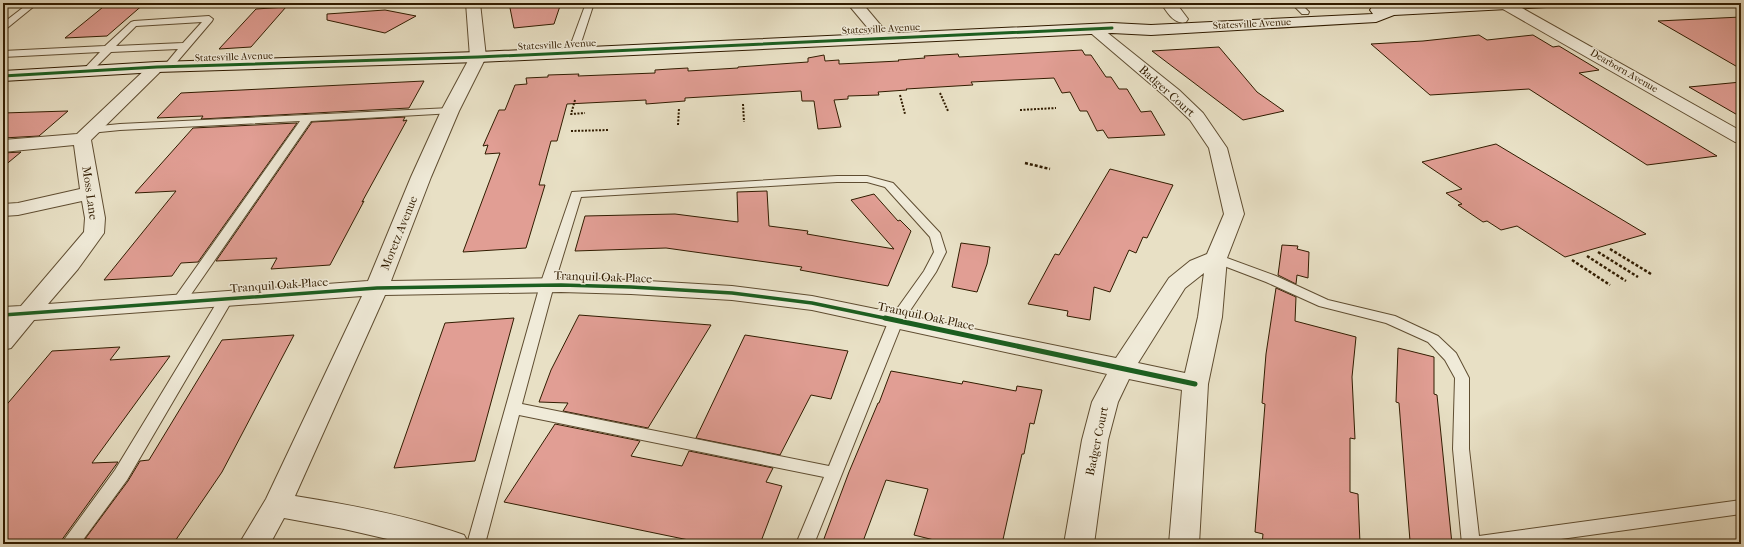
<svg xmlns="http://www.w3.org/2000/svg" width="1744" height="547" viewBox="0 0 1744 547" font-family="'IM FELL French Canon',serif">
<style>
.building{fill:#e19e94;stroke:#311c00}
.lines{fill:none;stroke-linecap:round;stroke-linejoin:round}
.lane-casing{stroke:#5f4d31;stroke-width:2}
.street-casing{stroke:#5f4d31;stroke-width:2}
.secondary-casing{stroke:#311c00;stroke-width:2}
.path-far1{stroke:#311c00;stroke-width:2;stroke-dasharray:2 1.5;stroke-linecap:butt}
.path{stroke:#311c00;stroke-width:2.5;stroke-dasharray:3 2;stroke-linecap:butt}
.lane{fill:#f0ebd9;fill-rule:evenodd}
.street{fill:#f0ebd9;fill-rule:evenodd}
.secondary{fill:#f0ebd9;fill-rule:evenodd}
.cycleway-far2-casing{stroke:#f0ebd9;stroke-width:5}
.cycleway-far1-casing{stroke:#f0ebd9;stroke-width:6}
.cycleway-casing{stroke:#f0ebd9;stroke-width:8}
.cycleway-far2{stroke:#1b5e20;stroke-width:3}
.cycleway-far1{stroke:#1b5e20;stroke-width:3.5}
.cycleway{stroke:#1b5e20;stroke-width:5}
.labels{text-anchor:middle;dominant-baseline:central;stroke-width:3;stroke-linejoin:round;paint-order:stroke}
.far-street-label{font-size:10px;fill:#311c00;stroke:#f0ebd9}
.street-label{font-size:12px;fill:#311c00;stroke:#f0ebd9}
</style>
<rect width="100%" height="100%" fill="#e8e0c5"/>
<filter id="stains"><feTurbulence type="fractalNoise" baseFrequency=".005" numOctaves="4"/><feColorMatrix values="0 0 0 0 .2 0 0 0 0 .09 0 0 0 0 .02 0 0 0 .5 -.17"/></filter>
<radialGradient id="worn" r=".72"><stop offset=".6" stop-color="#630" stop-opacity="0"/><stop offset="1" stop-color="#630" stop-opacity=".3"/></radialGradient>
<g class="building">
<path d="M108 3H145L107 36 65 38Z"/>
<path d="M509 3H561L554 24 514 28Z"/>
<path d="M286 7 251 47 219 49 256 9Z"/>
<path d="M385 10 416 16 385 33 327 20V14Z"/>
<path d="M1741 17V69L1658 21Z"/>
<path d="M1479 35 1487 40 1533 35 1553 47 1559 46 1599 70 1579 73 1717 156 1647 165 1529 89 1430 95 1371 44 1423 41Z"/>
<path d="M1219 47 1257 92 1284 111 1243 120 1152 51Z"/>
<path d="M1082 50 1085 55H1091L1106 77H1111L1119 89H1127L1141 112 1151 111 1165 135 1108 138 1103 130 1097 131 1087 111H1080L1070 92 1062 93 1054 78 971 82 973 85 906 89 907 90 878 92 879 95 848 96V99L834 100 841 127 818 129 814 101H802L801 91 685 98V101L646 104V100L567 104 557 141H551L539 185H545L526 248 463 252 500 153 485 154 488 145 483 146 499 110H505L515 85 527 84 526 78 548 77V75L579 74 578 76 655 73V70L670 69 688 68V71L738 68V67L808 62V58L824 55 825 61 839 60V64L899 61 898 60 925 58 924 56 958 54 959 57Z"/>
<path d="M424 81 409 108 201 119 203 116 157 118 181 93Z"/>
<path d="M1741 82V117L1689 87Z"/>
<path d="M68 111 39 136 3 138V113Z"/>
<path d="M405 117 403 121 407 120 362 202 364 201 330 265 271 269 277 258 216 261 312 122Z"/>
<path d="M297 123 198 262 181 263 172 276 104 280 176 191 135 193 193 128Z"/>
<path d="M1496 144 1646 234 1565 257 1517 226 1501 230 1487 221 1483 222 1458 205 1462 204 1446 193 1462 189 1422 162Z"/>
<path d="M21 152 3 167V153Z"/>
<path d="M1110 169 1173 185 1147 238 1143 237 1136 253 1129 250 1110 292 1094 287 1090 320 1067 316 1068 311 1028 304 1055 254 1059 255Z"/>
<path d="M767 191 769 226 808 231 807 234 894 249 851 200 874 194 898 221 900 220 911 231 888 286 800 270 802 267 666 248 575 251 585 216 675 214 738 222 737 192Z"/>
<path d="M961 243 990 247 987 264 977 292 952 287Z"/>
<path d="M1282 245 1298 246 1297 249 1309 252 1308 278 1297 275 1296 284 1278 275Z"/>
<path d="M1276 288 1296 297 1295 321 1356 337 1352 377 1355 439 1350 438V492L1358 494 1360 544H1262L1263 534 1255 532 1265 404 1262 403 1266 354Z"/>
<path d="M579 315 711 325 648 428 563 411 568 403 539 402 551 370Z"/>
<path d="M514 318 475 461 394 468 445 323Z"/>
<path d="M294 335 222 472 173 544H87L90 539H85L128 481 140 461 149 460 222 340Z"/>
<path d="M745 335 848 351 831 399 811 395 780 455 696 438Z"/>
<path d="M120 347 110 360 170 356 92 463 118 462 61 541 3 544V409L52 351Z"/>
<path d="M1398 348 1434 357V394L1437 395 1452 544H1421L1410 541 1399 403 1396 402Z"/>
<path d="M891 371 962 384 963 381 1016 391 1017 386 1042 390 1034 424 1030 423 1024 454H1022L1002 544H950L914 535 928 489 886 480 862 544H822L849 472 878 403H879Z"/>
<path d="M555 424 640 441 631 456 682 466 689 451 773 468 766 482 782 486 760 544H708L504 502Z"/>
</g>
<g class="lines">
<g class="lane-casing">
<g id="lane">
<path d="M29 3H38L6 29 3 30V23Z"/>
<path d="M586 3H594L578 52 573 55 570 54 568 52Z"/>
<path d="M1291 3H1300L1309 12 1308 14H1302Z"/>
<path d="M1391 3H1401L1409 10 1408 12H1402Z"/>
<path d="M209 16 213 19 212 21 171 69 168 70 163 67 178 49 111 52 90 73 87 74 82 71 100 52 3 57V51L105 46 131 22 134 21ZM202 22 183 43 116 46 136 26Z"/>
<path d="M450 108 454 109 455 111 454 113 311 121 183 306 178 307 173 306 171 303 173 300 300 121 120 130 90 133 85 130 90 127 120 124Z"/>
<path d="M837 176H867L893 183 940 233 946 252 936 272 903 321 814 544H796L824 477 519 415 485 544H467L540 285 572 192ZM837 182H867L885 187 930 237 934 252 924 271 889 320 829 466 522 404 554 285 581 197Z"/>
<path d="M1216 254 1276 276 1328 300 1395 316 1438 336 1456 353 1469 378V449L1479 536 1741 500V514L1525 544H1462L1453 449 1455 378 1445 360 1428 342 1386 323 1319 306 1266 282 1211 261 1210 258 1211 255Z"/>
<path d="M226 295 231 296 233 299 127 480 80 544H61L115 470 219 299 221 296Z"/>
</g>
</g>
<g class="street-casing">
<g id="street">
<path d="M466 3H480L486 57 459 111 431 177 391 281 561 278 631 280 732 286 812 296 1116 358 1169 278 1190 261 1207 254 1224 214 1209 148 1190 120 1167 98 1086 29 1089 26 1094 24 1099 26 1179 90 1203 113 1227 148 1244 214 1227 258 1222 317 1208 384 1199 544H1169L1182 390 1129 379 1118 402 1108 440 1094 544H1064L1082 440 1092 402 1107 374 812 310 732 300 631 294 561 292 385 295 295 496C352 505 410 516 464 535L469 544H409L344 529 284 518 270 544H239L266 499 362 296 34 320 11 348 3 350V327L7 322 3 323V307L21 306 84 232 85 218 82 201 18 215 3 216V204L18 203 80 189 74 145 3 152V140L77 134 151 64 157 62 163 64 165 67 91 140 105 218 104 233 78 269 48 304 368 281 411 177 441 111 470 57ZM1204 273 1198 317 1185 373 1138 363 1185 288Z"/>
<path d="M847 3H862L888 34 891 37 888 40 883 42 878 40Z"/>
<path d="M1161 3H1176L1188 19 1186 22C1174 25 1167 12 1161 3Z"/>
<path d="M1500 3H1513L1741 131V143L1735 142 1501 8 1499 5Z"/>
</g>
</g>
<g class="secondary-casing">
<path id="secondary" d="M1462 3H1553L1551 6 1546 7 1394 15 1376 22 1151 35 1112 33 478 62 157 72 3 81V71L157 62 478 52 1112 23 1151 25 1373 14 1370 10 1372 7Z"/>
</g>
<g class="path-far1">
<path d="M940 93 948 111"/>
<path d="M900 95 905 114"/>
<path d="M575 100 571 114 585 113"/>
<path d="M743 104 744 122"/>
<path d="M1020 110 1056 108"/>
<path d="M678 125 679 108"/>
<path d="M571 131 609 130"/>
</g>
<g class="path">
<path d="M1025 163 1050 169"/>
<path d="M1610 249 1651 274"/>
<path d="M1598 252 1638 277"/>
<path d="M1587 256 1626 281"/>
<path d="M1572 260 1610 285"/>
</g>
<use href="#lane" class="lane"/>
<use href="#street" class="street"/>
<use href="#secondary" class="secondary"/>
<g class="cycleway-far2-casing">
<path id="cycleway-far2" d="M3 76 157 67 478 57 1112 28"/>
</g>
<g class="cycleway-far1-casing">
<path id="cycleway-far1" d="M3 315 377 288 561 285 631 287 732 293 812 303 889 319"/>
</g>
<g class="cycleway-casing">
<path id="cycleway" d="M885 318 1195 384"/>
</g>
<use href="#cycleway-far2" class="cycleway-far2"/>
<use href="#cycleway-far1" class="cycleway-far1"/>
<use href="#cycleway" class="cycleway"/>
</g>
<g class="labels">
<g class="far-street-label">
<text transform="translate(1252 24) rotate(-3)">Statesville Avenue</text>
<text transform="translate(881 29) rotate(-3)">Statesville Avenue</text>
<text transform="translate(557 45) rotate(-3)">Statesville Avenue</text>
<text transform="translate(234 57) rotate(-2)">Statesville Avenue</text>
<text transform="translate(1624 71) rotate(30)">Dearborn Avenue</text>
</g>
<g class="street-label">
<text transform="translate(1167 91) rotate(42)">Badger Court</text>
<text transform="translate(90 193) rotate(82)">Moss Lane</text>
<text transform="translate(399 233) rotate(-68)">Moretz Avenue</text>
<text transform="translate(603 277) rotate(2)">Tranquil Oak Place</text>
<text transform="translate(279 285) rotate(-4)">Tranquil Oak Place</text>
<text transform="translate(926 316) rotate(12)">Tranquil Oak Place</text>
<text transform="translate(1097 441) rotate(-78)">Badger Court</text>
</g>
</g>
<rect width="1744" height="547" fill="none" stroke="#e8e0c5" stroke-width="16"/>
<rect x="4" y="4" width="1736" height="539" fill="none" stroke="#311c00" stroke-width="2"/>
<rect x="8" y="8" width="1728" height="531" fill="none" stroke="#311c00"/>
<rect width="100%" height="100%" filter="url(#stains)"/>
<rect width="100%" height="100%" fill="url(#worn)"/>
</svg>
